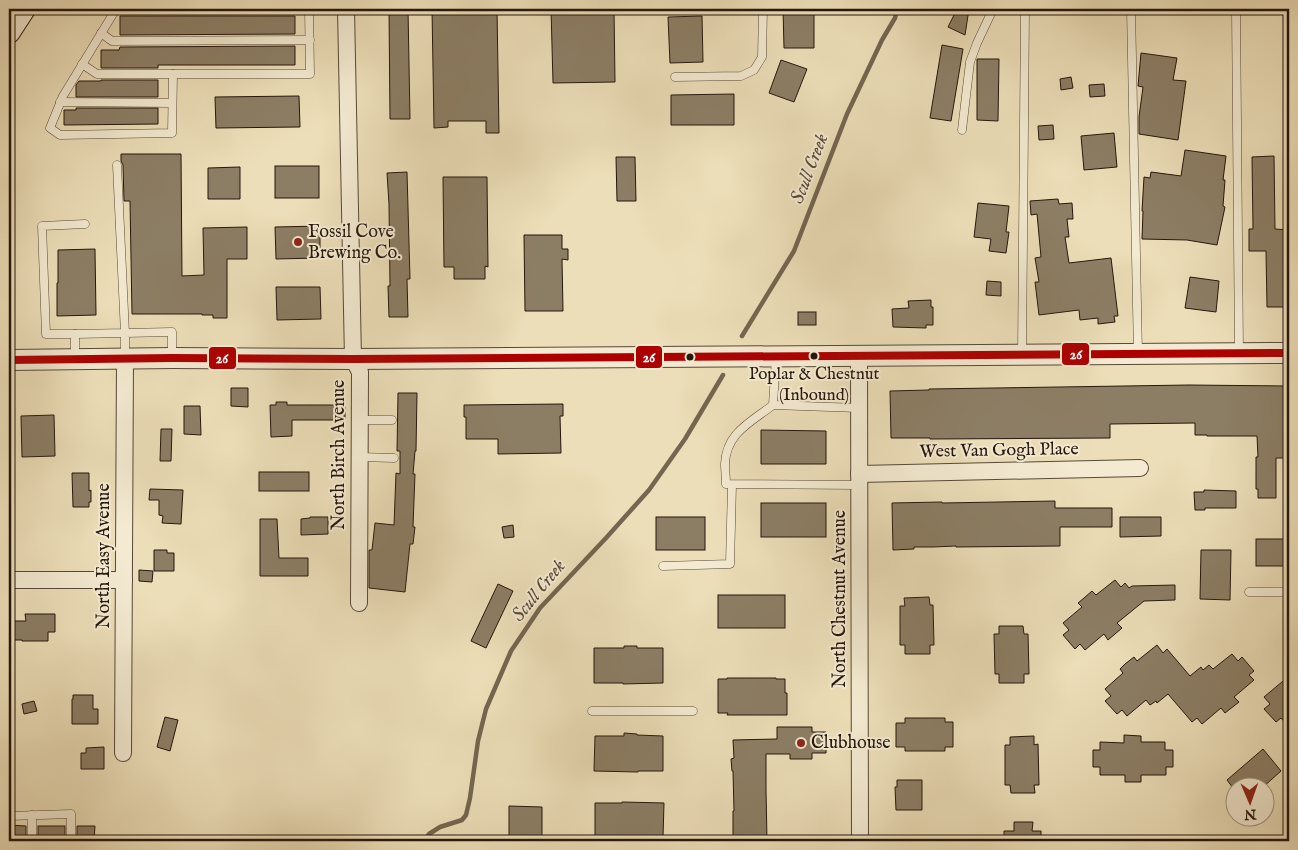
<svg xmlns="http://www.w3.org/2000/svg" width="1298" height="850" viewBox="0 0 1298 850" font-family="'IM FELL English',serif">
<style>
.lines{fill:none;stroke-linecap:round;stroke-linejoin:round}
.stream{stroke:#746650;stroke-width:4.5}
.building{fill:#8c7e65;stroke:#25170c}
.service-casing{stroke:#574937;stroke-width:9}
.minor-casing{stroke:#574937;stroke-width:18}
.tertiary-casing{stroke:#574937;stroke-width:22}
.secondary-casing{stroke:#25170c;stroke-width:24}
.service{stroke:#f3ead1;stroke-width:8}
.minor{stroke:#f3ead1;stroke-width:16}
.tertiary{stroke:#f3ead1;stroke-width:20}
.secondary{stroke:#f3ead1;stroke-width:22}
.bus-1-casing{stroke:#f3ead1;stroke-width:11}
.bus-1{stroke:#ad0101;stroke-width:8}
.poi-dot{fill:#8f2418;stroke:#f3ead1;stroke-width:2}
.bus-dot{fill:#25170c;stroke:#f3ead1;stroke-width:2}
.labels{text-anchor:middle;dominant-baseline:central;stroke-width:4;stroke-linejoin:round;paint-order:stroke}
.bus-label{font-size:17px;fill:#25170c;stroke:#f3ead1}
.poi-label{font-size:18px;fill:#25170c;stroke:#f3ead1;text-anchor:start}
.street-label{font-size:18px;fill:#25170c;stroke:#f3ead1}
.water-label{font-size:19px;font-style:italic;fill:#594b3a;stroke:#f3ead1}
.line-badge{stroke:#f3ead1;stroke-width:2}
.badge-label{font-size:14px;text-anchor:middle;font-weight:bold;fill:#fff}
</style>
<rect width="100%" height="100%" fill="#ecdeb8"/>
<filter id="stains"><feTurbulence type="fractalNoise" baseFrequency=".004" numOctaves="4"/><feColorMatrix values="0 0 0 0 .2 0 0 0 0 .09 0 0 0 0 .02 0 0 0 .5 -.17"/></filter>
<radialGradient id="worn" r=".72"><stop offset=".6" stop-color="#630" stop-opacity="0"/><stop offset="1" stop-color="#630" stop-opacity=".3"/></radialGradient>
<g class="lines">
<g class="stream">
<path d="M742 336 794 251 847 114 882 40 895 18 897 9"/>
<path d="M424 841 429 834 440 827 462 820 466 815 470 798 478 741 486 709 511 651 540 608 606 538 649 490 685 439 723 375"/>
</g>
</g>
<g class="building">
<path d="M389 9H408L410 119H390Z"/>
<path d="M432 9H497L499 133H486V121H448V127L434 128Z"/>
<path d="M551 9H614L615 82 553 83Z"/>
<path d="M783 9H814V48H784Z"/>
<path d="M957 9H969L965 35 948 27Z"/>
<path d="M120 16H295V34L120 35Z"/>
<path d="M702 16 703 62 670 63 668 17Z"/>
<path d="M942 45 963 49 951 121 930 118Z"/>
<path d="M295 46V65H158V68H101V50H119L120 47Z"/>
<path d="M1141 53 1177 58 1173 80 1186 81 1178 140 1139 134V117L1143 87 1138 86Z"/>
<path d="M977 59H999L998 121 977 120Z"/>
<path d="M781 60 807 69 794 102 769 93Z"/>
<path d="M1071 77 1073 88 1061 90 1060 79Z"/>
<path d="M101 80H158V97H76V85L79 81H101Z"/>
<path d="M1104 84 1105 96 1090 97 1089 85Z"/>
<path d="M734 94V125H671V95Z"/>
<path d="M299 96 300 127 216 128 215 97Z"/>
<path d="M76 108H158V124L64 125V110H76Z"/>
<path d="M1053 125 1054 139 1039 140 1038 126Z"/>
<path d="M1114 133 1117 167 1084 170 1081 136Z"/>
<path d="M1185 150 1226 156 1223 180H1225L1223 206 1225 207 1217 245 1187 240 1142 239 1143 211H1142L1144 177 1150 178 1151 172 1181 176Z"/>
<path d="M121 154H181L182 276 204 275 203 228 247 227V259H227V318H213V315H202V314H132L130 201H124L123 165 121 161Z"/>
<path d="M1274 156 1275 229 1289 230V307H1267L1266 251H1249V229H1253L1252 157Z"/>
<path d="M616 157H635L636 201H617Z"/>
<rect x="275" y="166" width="44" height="32"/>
<path d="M240 167V199H208V168Z"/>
<path d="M407 172 410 279H407L408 317H389L388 286H390L389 204 387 173Z"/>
<path d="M443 177H487L488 267 485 266V279H454V267H444Z"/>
<path d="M1058 199 1059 204 1072 203 1073 219H1067L1069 237H1065L1069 263 1111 258 1118 316H1114L1115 322 1098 324V318L1080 320 1079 310 1039 315 1035 282H1039L1035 258 1041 257 1037 214 1031 215 1030 201Z"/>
<path d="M978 203 1009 206 1006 232H1009L1006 253 989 251 991 239 974 237Z"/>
<path d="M320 226V258L276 259 275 227Z"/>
<path d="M524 235H562V249H568V260L562 259 563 311H525Z"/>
<path d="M95 249 96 315 57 316V283H58V250Z"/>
<path d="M1190 277 1219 281 1216 312 1185 308Z"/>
<path d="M987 281 1001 282V296L986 295Z"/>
<path d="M276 287H320L321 319 277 320Z"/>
<path d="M931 300V307H933V325H926V328L893 327 892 309 909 308 908 301Z"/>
<rect x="798" y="312" width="18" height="13"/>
<path d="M1189 385 1289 386V458H1276V498H1258V489H1256V457H1258L1257 436H1207V435H1195V423L1110 424V438L930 439V438H891L890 391 929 390V389Z"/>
<path d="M231 388H248V407L231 406Z"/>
<path d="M398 393H417L416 451H415L413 474H415L413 527H415L413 544H410L405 592 369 588V550H372L375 523 394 525 396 473 400 474V451H397Z"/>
<path d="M276 402H287V405H345V420H292V436L271 437 270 405H276Z"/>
<path d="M563 404V416H560L561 453 498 454V439H466V417H464V405Z"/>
<path d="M184 406H200L201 435 184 434Z"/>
<path d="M54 415 55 456 22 457 21 416Z"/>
<path d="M161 429H172L171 461H160Z"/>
<path d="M761 430 826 431V464H761Z"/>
<rect x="259" y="472" width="50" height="19"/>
<path d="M72 473H89V491L91 490V502H89V507H73Z"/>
<path d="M150 489 183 490 181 524 162 523 163 516 159 515V500H149Z"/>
<path d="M1204 490 1236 491V508H1205V510H1195L1194 492H1204Z"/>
<path d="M1055 501V508H1112V527H1060V546L956 547V546L933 547H914V549L893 550 892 503 942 502V503Z"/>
<rect x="761" y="503" width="65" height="34"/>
<path d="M310 517H328V534L301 535V519L310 518Z"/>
<rect x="656" y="517" width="49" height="33"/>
<path d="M1120 517H1161V536L1120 537Z"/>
<path d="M260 519H277L279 558H308V576H260Z"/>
<path d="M513 525 514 537 504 538 502 527Z"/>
<rect x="1256" y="539" width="33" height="27"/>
<path d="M154 550H167V553H174V571H154Z"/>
<path d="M1201 550H1231L1230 600 1200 599Z"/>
<path d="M139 570 153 571 152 582 139 581Z"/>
<path d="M1115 580 1121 587 1125 583 1129 588 1132 586 1175 585V600L1144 601 1117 623 1122 628 1108 640 1104 634 1085 650 1080 644 1075 649 1063 635 1069 630 1063 623 1082 607 1078 603 1084 598 1092 591 1096 595Z"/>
<path d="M498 584 513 591 486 648 471 641Z"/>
<rect x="718" y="595" width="67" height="33"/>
<path d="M929 597 930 605H933L934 645H930V654H905V645H900V606H905L904 598Z"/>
<path d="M25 614H55V632H48V641H22V640H9V621H26Z"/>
<path d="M999 626H1023L1024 634H1028L1029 674H1024V683H999V674H995L994 634H999Z"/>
<path d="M1157 645 1163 653 1167 649 1190 676 1201 667 1203 670 1209 665 1213 669 1232 654 1238 661 1242 657 1254 671 1249 675 1254 680 1234 697 1239 702 1225 713 1221 708 1202 724 1197 718 1192 722 1168 694 1157 703 1156 701 1150 705 1146 700 1127 716 1122 710 1117 714 1105 701 1111 696 1105 689 1123 673 1120 669 1125 664 1134 657 1137 661Z"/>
<path d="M624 646H637V648H663V683L623 684V683H594V648H624Z"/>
<path d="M1289 676V727L1281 718 1276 722 1264 709 1270 704 1264 697Z"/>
<path d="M727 678H776V679H785V693H787V715H727L728 713H718V679H727Z"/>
<path d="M73 695H93V709H98V724H72V699H73Z"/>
<path d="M34 701 37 711 24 714 22 704Z"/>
<path d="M165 717 178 720 170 751 157 747Z"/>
<path d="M905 718H945V722H953V747H945V751H905V747H896V723H905Z"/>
<path d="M777 727H812V732H826V753H812V759H790V754H766V790L767 841H733V811H734L733 771H732L731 759 734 758 733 740 777 739Z"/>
<path d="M624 733 637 734V735L663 736V771H638V772L594 771 595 736H624Z"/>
<path d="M1124 735 1141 736V742H1165V750H1173V767H1166V775H1141V782H1125V775H1100V767H1093V750H1100V742L1124 743Z"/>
<path d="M1034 736V745L1038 744 1039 785H1034L1035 793H1011L1010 785H1005V745H1010V737Z"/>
<path d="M104 747V769H81V753H86V748Z"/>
<path d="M1263 749 1281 771 1262 788H1233L1227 780Z"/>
<path d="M897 780H922V810H896L895 787H897Z"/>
<path d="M622 802 664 803 663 837H638V838L595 837V803H622Z"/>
<path d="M509 806 542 807V841H509Z"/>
<path d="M1014 822H1033L1032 831H1041V841H1004V831H1014Z"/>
<path d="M9 825 26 826V841H9Z"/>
<rect x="38" y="826" width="27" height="15"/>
<path d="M77 826H95L94 841H77Z"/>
</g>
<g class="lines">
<g class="service-casing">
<g id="service">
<path d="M116 9 63 96 50 128 60 135 172 133 173 74"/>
<path d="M1131 9 1138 354"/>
<path d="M1236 9 1239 352"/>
<path d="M101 33 112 41 310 40"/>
<path d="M82 64 97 74H310L309 9"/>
<path d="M675 77 741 76 754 70 762 57 763 9"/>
<path d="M60 102 172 103"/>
<path d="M962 130 970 62 977 43 993 9"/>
<path d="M75 334 125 333 117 165"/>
<path d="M1022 354 1025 9"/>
<path d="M125 357V333L172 332V356"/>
<path d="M776 358 773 405C751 422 726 433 725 464 725 470 726 477 726 484L859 485"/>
<path d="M75 359V334H46L42 226 85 224"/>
<path d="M773 405 859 408"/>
<path d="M360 420H392"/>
<path d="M360 457 394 458"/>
<path d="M663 566 730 564 732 485"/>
<path d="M1249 592H1289"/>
<path d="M592 711H693"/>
<path d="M32 815V841"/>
<path d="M9 816 71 814V841"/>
</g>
</g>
<g class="minor-casing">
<g id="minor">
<path d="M346 9 353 359 360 372 359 603"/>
<path d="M859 356 860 841"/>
<path d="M859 474 1140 468"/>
<path d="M9 580H124"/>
<path d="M123 753 125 359"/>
</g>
</g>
<g class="tertiary-casing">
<path id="tertiary" d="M9 360 172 358 353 359 1289 353"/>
</g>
<g class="secondary-casing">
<path id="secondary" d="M9 32 24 9"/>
</g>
<use href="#service" class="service"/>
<use href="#minor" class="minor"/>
<use href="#tertiary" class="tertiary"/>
<use href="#secondary" class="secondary"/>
<g class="bus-1-casing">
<path id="bus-1" d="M9 360 172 358 353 359 1289 353"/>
</g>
<use href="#bus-1" class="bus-1"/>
</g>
<g class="poi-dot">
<circle cx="298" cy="242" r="5"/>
<circle cx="801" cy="743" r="5"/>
</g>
<g class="bus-dot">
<circle cx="814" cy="356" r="4.5"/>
<circle cx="690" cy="357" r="4.5"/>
</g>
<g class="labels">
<g class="bus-label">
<text x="814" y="374">Poplar &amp; Chestnut<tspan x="814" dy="21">(Inbound)</tspan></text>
</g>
<g class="poi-label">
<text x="308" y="232">Fossil Cove<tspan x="308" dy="21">Brewing Co.</tspan></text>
<text x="811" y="743">Clubhouse</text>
</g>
<g class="street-label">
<text transform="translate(999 451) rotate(-1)">West Van Gogh Place</text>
<text transform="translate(339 455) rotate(-90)">North Birch Avenue</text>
<text transform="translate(104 556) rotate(-90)">North Easy Avenue</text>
<text transform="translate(840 599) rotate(-90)">North Chestnut Avenue</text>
</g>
<g class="water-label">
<text transform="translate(810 169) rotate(-69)">Scull Creek</text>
<text transform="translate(539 591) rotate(-51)">Scull Creek</text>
</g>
</g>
<g class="line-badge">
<rect x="1061" y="342" width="29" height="24" rx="5" fill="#ad0101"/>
<rect x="635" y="345" width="28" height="24" rx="5" fill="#ad0101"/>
<rect x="208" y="346" width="29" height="24" rx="5" fill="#ad0101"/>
</g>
<g class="badge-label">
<text x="1076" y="359">26</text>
<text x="649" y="362">26</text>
<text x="222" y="363">26</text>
</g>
<rect width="1298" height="850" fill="none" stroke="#ecdeb8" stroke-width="30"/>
<rect x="10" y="10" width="1278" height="830" fill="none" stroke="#25170c" stroke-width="2.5"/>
<rect x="15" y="15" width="1268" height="820" fill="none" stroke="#25170c"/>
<g transform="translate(1250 802) rotate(178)"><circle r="24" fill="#f3ead1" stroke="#a19682"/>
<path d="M0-4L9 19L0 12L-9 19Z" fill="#8f2418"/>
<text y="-8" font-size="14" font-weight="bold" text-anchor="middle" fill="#25170c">N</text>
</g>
<rect width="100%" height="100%" filter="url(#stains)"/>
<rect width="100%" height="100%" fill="url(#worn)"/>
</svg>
